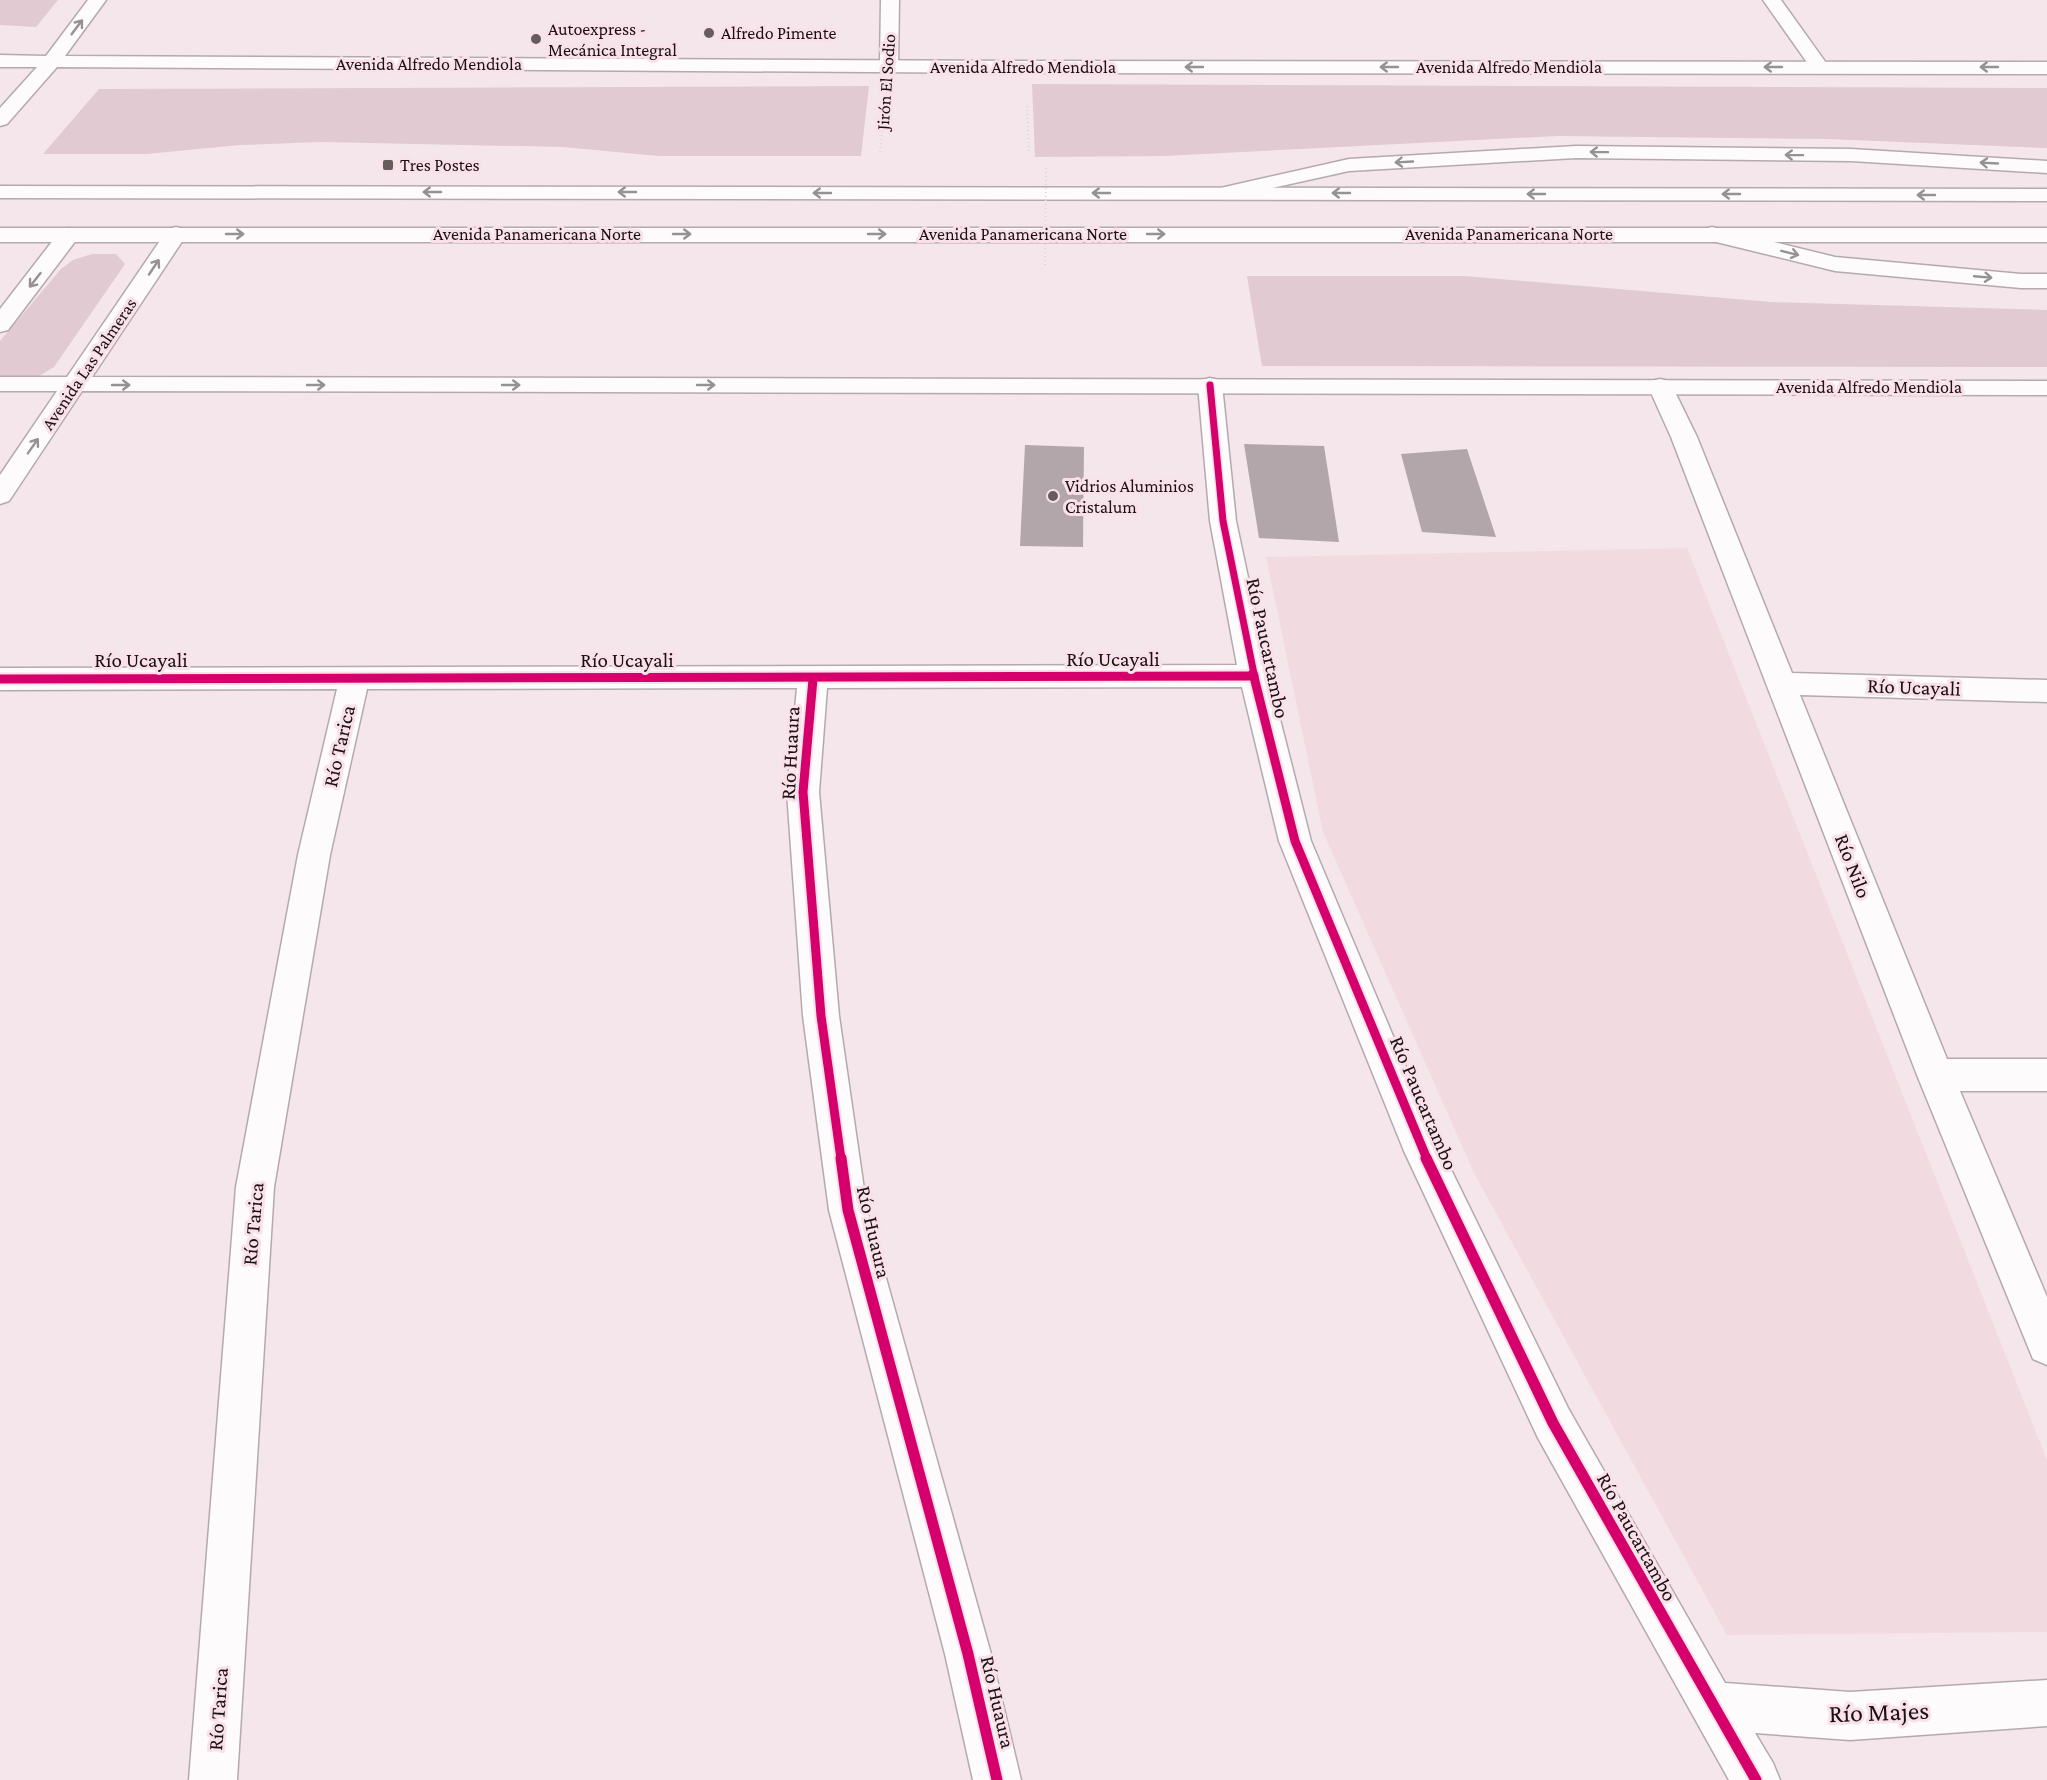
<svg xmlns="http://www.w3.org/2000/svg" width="2047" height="1780" viewBox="0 0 2047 1780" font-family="'Crimson Pro',serif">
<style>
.built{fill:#f2dae1}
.green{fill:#e1cad1}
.building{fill:#b3a6aa}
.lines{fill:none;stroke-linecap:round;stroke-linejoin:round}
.lane-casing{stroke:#b4aaad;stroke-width:3}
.street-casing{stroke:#b4aaad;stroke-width:3}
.secondary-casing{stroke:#b4aaad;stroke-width:3}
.highway-casing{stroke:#b4aaad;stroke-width:3}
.path{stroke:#dbd8d8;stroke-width:2;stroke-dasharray:1 3;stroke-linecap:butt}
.lane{fill:#fdfbfc;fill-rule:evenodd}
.street{fill:#fdfbfc;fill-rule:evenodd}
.secondary{fill:#fdfbfc;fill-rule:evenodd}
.highway{fill:#fdfbfc;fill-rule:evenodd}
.path-bridge{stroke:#dbd8d8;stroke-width:2;stroke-dasharray:1 3;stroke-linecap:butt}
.cycleway-far2-casing{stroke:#fae0e8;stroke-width:10}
.cycleway-far1-casing{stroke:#fae0e8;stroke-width:13}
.cycleway-casing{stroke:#fae0e8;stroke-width:15}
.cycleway-far2{stroke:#d6006c;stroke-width:7}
.cycleway-far1{stroke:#d6006c;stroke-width:9}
.cycleway{stroke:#d6006c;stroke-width:11}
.oneway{stroke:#969293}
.poi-dot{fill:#665c5e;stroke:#fae0e8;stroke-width:2}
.labels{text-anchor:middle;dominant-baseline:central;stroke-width:6;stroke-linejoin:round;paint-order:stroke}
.far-poi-label{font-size:18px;fill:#191113;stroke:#fae0e8;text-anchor:start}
.far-street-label{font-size:18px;fill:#191113;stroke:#fae0e8}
.street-label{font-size:21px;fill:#191113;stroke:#fae0e8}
.near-street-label{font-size:26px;fill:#191113;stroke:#fae0e8}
</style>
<rect width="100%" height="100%" fill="#f4e6ea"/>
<path class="built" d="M1687 548 2047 1460V1632L1727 1635 1474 1173 1323 832 1266 557Z"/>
<g class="green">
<path d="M0 0H58L36 27 0 25Z"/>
<path d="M1032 84 2047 88V148L1828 139 1558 136 1164 156 1035 157Z"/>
<path d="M869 86 861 156H658L563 147 322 142 240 145 146 154H43L99 89Z"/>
<path d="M92 254H116L125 264 54 367 34 379 0 377V341L61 269 73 260Z"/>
<path d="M1247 276H1464L1771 302 2047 310V367L1262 366Z"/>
</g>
<g class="building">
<path d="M1244 444 1324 446 1339 542 1259 538Z"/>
<path d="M1025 445 1084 447 1083 547 1020 546Z"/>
<path d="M1467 449 1496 537 1422 532 1401 454Z"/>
</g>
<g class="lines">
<g class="lane-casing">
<g id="lane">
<path d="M1576 146 1851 149 2047 161V173L1851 161 1576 158 1349 171 1223 199 1216 197 1212 193 1216 189 1349 159Z"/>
<path d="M1712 227 1835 257 2021 274H2047V288H2021L1835 271 1704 239 1701 234 1704 229Z"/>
</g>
</g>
<g class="street-casing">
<g id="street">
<path d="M881 0H899L898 66 896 70H882L880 66Z"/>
<path d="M1763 0H1781L1829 67 1827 71H1813Z"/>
<path d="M1210 378 1219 380 1222 385 1236 521 1269 676 1311 841 1438 1143 1568 1408 1725 1683 1850 1692 2047 1680V1726L1850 1740 1755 1733 1773 1763 1780 1780H1729L1538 1438 1404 1151 1279 841 1242 687 827 688 819 792 839 1016 867 1210 991 1654 1021 1780H973L945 1654 829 1210 803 1016 787 792 797 688 367 689 330 855 274 1187 237 1780H189L236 1187 298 855 337 689 0 690V668L1237 665 1210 521 1198 385 1201 380Z"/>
<path d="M1660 379 1669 381 1672 386 1697 437 1792 673 2047 680V702L1800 695 1947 1059H2047V1091H1960L2047 1297V1365L2033 1359 1917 1075 1671 437 1648 386 1651 381Z"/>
</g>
</g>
<g class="secondary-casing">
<g id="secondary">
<path d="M88 0H106L65 56 1026 61 2047 62V74L1026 73 57 67 7 124 0 126V108L37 67H0V55L46 56Z"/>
<path d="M176 227 184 229 187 234 92 377 2047 381V395L82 391 9 501 0 504V475L57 391H0V377H67L168 229Z"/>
<path d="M69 228 77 230 80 235 8 330 0 332V309L61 230Z"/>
</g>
</g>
<g class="highway-casing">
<g id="highway">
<path d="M0 186 2047 189V201L0 198Z"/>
<rect x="0" y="228" width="2047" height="14"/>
</g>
</g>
<g class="path">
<path d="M1027 106 1029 153"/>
<path d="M880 152 885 106"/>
</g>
<use href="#lane" class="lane"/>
<use href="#street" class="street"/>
<use href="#secondary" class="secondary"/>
<use href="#highway" class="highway"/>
<path class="path-bridge" d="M1045 265 1046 167"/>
<g class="cycleway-far2-casing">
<path id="cycleway-far2" d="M1210 385 1223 521 1254 674"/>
</g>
<g class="cycleway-far1-casing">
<g id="cycleway-far1">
<path d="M1253 673 1295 841 1427 1159"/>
<path d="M0 679 1254 676"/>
<path d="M813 679 803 792 821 1016 841 1159"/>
</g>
</g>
<g class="cycleway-casing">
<g id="cycleway">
<path d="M841 1158 848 1210 968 1654 997 1780"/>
<path d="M1426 1158 1553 1423 1756 1780"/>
</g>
</g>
<use href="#cycleway-far2" class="cycleway-far2"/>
<use href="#cycleway-far1" class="cycleway-far1"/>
<use href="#cycleway" class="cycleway"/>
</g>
<defs><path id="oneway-shaft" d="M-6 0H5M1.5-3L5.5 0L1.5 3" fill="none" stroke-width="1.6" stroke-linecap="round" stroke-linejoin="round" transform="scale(1.5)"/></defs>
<g class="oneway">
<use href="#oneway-shaft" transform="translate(77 27) rotate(-53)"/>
<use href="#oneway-shaft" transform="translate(1194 67) rotate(180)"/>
<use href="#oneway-shaft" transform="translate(1389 67) rotate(180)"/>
<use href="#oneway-shaft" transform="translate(1773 67) rotate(-180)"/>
<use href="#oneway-shaft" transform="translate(1989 67) rotate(-180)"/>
<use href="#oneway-shaft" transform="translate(1599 152) rotate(-179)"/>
<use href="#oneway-shaft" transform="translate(1794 155) rotate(-179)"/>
<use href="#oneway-shaft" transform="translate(1404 162) rotate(177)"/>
<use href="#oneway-shaft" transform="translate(1989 163) rotate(-177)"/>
<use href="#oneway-shaft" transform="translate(432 192) rotate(-180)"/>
<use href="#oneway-shaft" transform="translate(627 192) rotate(-180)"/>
<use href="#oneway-shaft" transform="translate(822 193) rotate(-180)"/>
<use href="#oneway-shaft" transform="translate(1101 193) rotate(-180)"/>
<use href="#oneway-shaft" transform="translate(1341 193) rotate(-180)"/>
<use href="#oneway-shaft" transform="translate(1536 194) rotate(-180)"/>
<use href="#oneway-shaft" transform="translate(1731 194) rotate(-180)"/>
<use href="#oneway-shaft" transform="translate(1926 195) rotate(-180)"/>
<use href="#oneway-shaft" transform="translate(235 234)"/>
<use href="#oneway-shaft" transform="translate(682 234)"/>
<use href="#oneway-shaft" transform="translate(877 234)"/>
<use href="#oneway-shaft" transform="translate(1156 234)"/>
<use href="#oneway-shaft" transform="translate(1790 253) rotate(14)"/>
<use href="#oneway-shaft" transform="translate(154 267) rotate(-56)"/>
<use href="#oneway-shaft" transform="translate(1983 277) rotate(5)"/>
<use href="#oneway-shaft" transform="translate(35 280) rotate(128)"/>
<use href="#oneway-shaft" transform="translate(121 385)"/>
<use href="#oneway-shaft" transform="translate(316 385)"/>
<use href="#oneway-shaft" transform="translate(511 385)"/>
<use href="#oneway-shaft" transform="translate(706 385)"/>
<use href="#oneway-shaft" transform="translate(33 446) rotate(-55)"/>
</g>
<g class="poi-dot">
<circle cx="709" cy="33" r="6"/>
<circle cx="536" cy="39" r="6"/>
<rect x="382" y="159" width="12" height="12" rx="3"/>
<circle cx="1053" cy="496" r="6"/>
</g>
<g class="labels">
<g class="far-poi-label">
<text x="548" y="29">Autoexpress -<tspan x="548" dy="21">Mecánica Integral</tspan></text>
<text x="721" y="33">Alfredo Pimente</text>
<text x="400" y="165">Tres Postes</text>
<text x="1065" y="486">Vidrios Aluminios<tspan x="1065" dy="21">Cristalum</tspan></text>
</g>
<g class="far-street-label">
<text x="429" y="64">Avenida Alfredo Mendiola</text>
<text x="1023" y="67">Avenida Alfredo Mendiola</text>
<text x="1509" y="67">Avenida Alfredo Mendiola</text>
<text transform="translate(886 82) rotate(-86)">Jirón El Sodio</text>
<text x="537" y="234">Avenida Panamericana Norte</text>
<text x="1023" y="234">Avenida Panamericana Norte</text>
<text x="1509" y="234">Avenida Panamericana Norte</text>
<text transform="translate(89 364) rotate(-56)">Avenida Las Palmeras</text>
<text x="1869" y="387">Avenida Alfredo Mendiola</text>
</g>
<g class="street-label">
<text transform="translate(1268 648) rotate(78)">Río Paucartambo</text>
<text x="1113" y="659">Río Ucayali</text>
<text x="141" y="660">Río Ucayali</text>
<text x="627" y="660">Río Ucayali</text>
<text transform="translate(1914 687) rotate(2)">Río Ucayali</text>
<text transform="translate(339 746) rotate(-77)">Río Tarica</text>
<text transform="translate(790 753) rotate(-87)">Río Huaura</text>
<text transform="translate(1853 866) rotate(69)">Río Nilo</text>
<text transform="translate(1424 1103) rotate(67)">Río Paucartambo</text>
<text transform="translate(253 1224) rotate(-85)">Río Tarica</text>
<text transform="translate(874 1232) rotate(77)">Río Huaura</text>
<text transform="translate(1637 1537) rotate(61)">Río Paucartambo</text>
<text transform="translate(998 1702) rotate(77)">Río Huaura</text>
<text transform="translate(218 1709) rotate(-86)">Río Tarica</text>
</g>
<g class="near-street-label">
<text transform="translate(1879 1712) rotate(-2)">Río Majes</text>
</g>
</g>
</svg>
